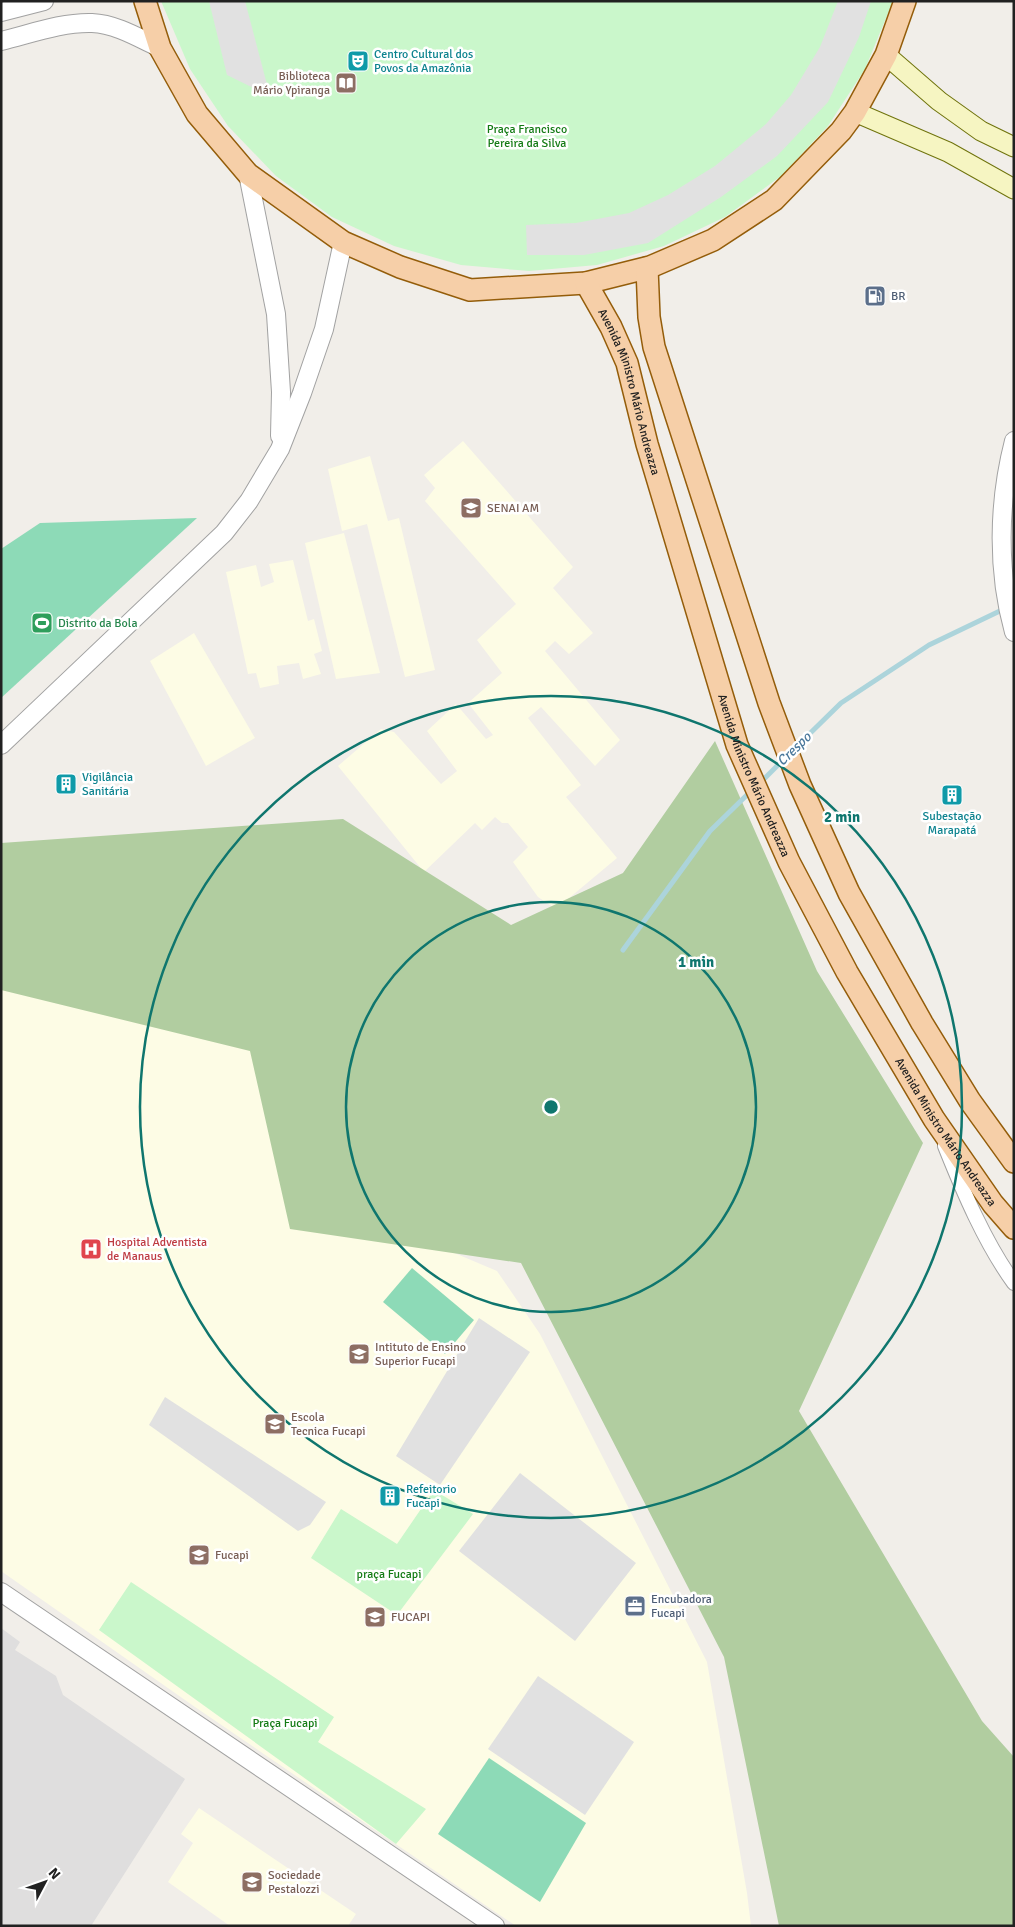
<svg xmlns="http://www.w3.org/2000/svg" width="1015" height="1927" viewBox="0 0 1015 1927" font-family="Signika,sans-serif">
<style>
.residential{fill:#dfdede}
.education{fill:#fdfce5}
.forest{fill:#b1cda0}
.park{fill:#caf7cb}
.pitch{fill:#8ddab7}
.parking{fill:#e1e1e1}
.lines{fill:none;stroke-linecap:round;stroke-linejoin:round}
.stream{stroke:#acd4db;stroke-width:5}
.minor-casing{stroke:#a2a2a2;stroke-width:16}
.tertiary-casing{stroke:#a2a2a2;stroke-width:20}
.secondary-casing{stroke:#70740d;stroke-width:21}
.primary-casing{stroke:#945d0a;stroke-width:24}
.minor{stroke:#fff;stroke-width:14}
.tertiary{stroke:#fff;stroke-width:18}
.secondary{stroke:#f6f5c2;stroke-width:19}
.primary{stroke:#f6cfa8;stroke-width:21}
.ring{fill:none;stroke:#0f766e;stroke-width:2.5}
.labels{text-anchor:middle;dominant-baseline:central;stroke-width:5;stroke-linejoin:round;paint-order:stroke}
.culture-label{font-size:12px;fill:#0d838f;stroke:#fff;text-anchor:start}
.education-label{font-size:12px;fill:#785e54;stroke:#fff;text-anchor:start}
.park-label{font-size:12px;fill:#147b15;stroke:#fff}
.service-label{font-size:12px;fill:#4e5e75;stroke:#fff;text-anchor:start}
.street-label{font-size:12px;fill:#212121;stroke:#fff}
.leisure-label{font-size:12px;fill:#27864d;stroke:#fff;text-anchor:start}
.health-label{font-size:12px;fill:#be3a42;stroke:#fff;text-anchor:start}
.water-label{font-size:14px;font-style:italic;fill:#4c799c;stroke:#fff}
.centre{fill:#0f766e;stroke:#fff;stroke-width:2.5}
.ring-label{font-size:15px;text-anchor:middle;font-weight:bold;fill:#0f766e;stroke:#fff;stroke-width:5;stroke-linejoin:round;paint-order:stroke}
</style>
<rect width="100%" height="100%" fill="#f1eee9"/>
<path class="residential" d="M1 1628 20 1642 15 1650 56 1676 63 1695 185 1779 91 1926H1Z"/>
<g class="education">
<path d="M463 441 573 567 553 588 593 633 569 654 555 641 545 651 620 740 595 766 541 707 528 718 581 785 566 797 617 858 556 909 538 897 513 862 528 847 508 823H502L495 817 482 830 475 823 424 872 338 766 381 729 394 732 441 784 457 771 427 731 456 704 486 739 493 735 468 703 502 673 477 640 516 604 425 501 435 488 424 475Z"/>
<path d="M370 456 388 521 399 518 435 670 405 677 367 524 342 531 328 469Z"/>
<path d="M344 533 380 673 336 679 305 543Z"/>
<path d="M293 560 308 621 314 619 322 651 314 654 321 674 303 679 299 663 277 666 279 684 260 688 256 673 248 674 226 572 256 565 261 587 274 582 269 564Z"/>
<path d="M194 633 255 738 206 766 150 661Z"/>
<path d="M1 983 440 1074 426 1241 497 1271 540 1334 707 1662 747 1893 751 1926H516L195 1707 1 1571Z"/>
<path d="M199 1808 356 1914 348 1926H230L168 1882 193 1843 181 1834Z"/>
</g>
<path class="forest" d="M715 741 817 971 923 1143 799 1411 982 1721 1014 1757V1926H779L724 1657 521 1263 290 1229 250 1051 1 990V843L343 819 511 925 623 873Z"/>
<g class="park">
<path d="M161 1H893L865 69 828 126 781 176 725 217 664 246 597 265 529 271 461 265 394 246 332 217 276 176 228 126 190 69Z"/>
<path d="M434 1490 473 1514 397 1615 311 1558 341 1509 397 1544Z"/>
<path d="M131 1582 334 1717 318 1742 426 1809 396 1844 99 1630Z"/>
</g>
<g class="pitch">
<path d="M197 518 1 698V549L40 523Z"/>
<path d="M412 1268 474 1320 445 1354 383 1302Z"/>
<path d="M489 1758 586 1823 540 1902 438 1834Z"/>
</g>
<g class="parking">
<path d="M209 1H245L270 96 227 75Z"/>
<path d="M838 1H871L859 37 828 102 777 156 721 197 648 243 584 255H527L526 225 576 223 629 213 668 195 715 166 766 124 791 95 820 47Z"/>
<path d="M479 1318 530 1352 440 1485 396 1456Z"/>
<path d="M165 1397 326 1502 310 1525 298 1531 149 1425Z"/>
<path d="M520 1473 636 1563 575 1641 459 1551Z"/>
<path d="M538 1676 634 1742 585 1815 488 1749Z"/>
</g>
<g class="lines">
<g class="stream">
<path d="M793 750 841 703 929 645 1004 609"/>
<path d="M759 784 785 758"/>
<path d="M623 950 710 831 751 791"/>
</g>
<g class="minor-casing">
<path id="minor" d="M945 1146C963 1191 985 1243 1014 1283"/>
</g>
<g class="tertiary-casing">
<g id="tertiary">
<path d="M1 12 44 1"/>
<path d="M1 41C30 34 62 22 92 23 116 24 139 38 160 48"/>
<path d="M248 174 276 314 281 392 280 436"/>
<path d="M1014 441C998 503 997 571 1014 632"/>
<path d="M1 745 224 533 249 501 280 449 302 393 324 329 343 242"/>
<path d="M1 1592 495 1926"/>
</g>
</g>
<g class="secondary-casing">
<g id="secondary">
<path d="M886 55 939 101 981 131 1014 147"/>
<path d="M855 112 948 152 1014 189"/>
</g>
</g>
<g class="primary-casing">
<g id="primary">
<path d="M145 1 160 48 197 114 248 174 343 242 400 267 470 290 586 283 650 267 713 240 774 200 841 131 855 112 886 55 905 1"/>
<path d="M647 268 649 317 654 347 769 703 800 785 849 893 922 1023 970 1101 1014 1162"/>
<path id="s1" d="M586 283 611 327 627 363 647 444 737 745 789 862 847 972 934 1119 993 1204 1014 1228"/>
</g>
</g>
<use href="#minor" class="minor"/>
<use href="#tertiary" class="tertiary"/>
<use href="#secondary" class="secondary"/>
<use href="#primary" class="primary"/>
</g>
<g class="ring">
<circle cx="551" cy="1107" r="205"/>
<circle cx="551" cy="1107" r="411"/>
</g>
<defs>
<g id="theatre-square" transform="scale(1.125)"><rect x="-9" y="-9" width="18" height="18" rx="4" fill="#0f9aa8" stroke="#fff"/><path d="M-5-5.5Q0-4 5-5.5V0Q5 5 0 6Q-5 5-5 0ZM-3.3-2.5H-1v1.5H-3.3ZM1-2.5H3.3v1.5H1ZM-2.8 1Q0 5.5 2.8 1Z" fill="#fff"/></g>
<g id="library-square" transform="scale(1.125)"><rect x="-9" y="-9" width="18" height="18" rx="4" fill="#8d6e63" stroke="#fff"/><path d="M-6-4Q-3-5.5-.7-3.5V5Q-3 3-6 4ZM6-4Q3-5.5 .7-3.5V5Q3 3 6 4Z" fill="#fff"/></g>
<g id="fuel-square" transform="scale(1.125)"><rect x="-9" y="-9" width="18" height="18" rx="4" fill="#5c6f8a" stroke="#fff"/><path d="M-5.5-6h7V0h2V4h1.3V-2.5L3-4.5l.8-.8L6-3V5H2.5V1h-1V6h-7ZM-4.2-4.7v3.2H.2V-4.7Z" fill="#fff"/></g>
<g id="school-square" transform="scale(1.125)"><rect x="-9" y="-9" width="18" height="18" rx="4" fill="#8d6e63" stroke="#fff"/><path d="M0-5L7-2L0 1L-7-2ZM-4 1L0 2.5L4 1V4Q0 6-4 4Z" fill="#fff"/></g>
<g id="stadium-square" transform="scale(1.125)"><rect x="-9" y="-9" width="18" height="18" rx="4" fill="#2e9e5b" stroke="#fff"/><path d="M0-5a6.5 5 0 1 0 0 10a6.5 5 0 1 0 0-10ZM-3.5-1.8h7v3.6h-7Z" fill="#fff"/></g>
<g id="building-square" transform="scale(1.125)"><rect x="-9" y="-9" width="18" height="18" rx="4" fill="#0f9aa8" stroke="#fff"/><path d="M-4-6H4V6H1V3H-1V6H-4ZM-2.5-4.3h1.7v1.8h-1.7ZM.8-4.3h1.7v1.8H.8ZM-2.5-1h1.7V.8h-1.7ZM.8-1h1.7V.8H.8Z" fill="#fff"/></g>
<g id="hospital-square" transform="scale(1.125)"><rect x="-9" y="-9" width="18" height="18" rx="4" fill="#e0444e" stroke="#fff"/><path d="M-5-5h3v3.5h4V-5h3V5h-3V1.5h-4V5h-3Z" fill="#fff"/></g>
<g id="university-square" transform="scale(1.125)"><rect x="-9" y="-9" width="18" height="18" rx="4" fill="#8d6e63" stroke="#fff"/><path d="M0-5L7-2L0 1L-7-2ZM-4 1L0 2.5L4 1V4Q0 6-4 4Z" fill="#fff"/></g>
<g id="office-square" transform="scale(1.125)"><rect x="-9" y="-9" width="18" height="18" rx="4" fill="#5c6f8a" stroke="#fff"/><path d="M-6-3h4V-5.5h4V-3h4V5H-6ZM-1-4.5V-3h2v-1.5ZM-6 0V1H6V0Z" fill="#fff"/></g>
</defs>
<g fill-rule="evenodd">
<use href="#theatre-square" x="358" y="61"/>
<use href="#library-square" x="346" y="83"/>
<use href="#fuel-square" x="875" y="296"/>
<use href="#school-square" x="471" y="508"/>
<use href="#stadium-square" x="42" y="623"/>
<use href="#building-square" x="66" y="784"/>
<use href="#building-square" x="952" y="795"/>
<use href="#hospital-square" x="91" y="1249"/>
<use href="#university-square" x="359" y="1354"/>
<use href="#university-square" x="275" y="1424"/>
<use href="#building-square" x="390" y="1496"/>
<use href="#university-square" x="199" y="1555"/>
<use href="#office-square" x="635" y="1606"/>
<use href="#school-square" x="375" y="1617"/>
<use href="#school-square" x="252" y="1882"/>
</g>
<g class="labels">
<g class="culture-label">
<text x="374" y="54">Centro Cultural dos<tspan x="374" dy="14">Povos da Amazônia</tspan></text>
<text x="82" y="777">Vigilância<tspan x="82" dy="14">Sanitária</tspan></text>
<text x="952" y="816" text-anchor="middle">Subestação<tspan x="952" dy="14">Marapatá</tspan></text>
<text x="406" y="1489">Refeitorio<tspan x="406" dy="14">Fucapi</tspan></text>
</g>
<g class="education-label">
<text x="330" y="76" text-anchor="end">Biblioteca<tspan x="330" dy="14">Mário Ypiranga</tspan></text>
<text x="487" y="508">SENAI AM</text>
<text x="375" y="1347">Intituto de Ensino<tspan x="375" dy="14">Superior Fucapi</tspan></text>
<text x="291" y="1417">Escola<tspan x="291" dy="14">Tecnica Fucapi</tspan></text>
<text x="215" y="1555">Fucapi</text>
<text x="391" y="1617">FUCAPI</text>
<text x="268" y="1875">Sociedade<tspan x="268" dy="14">Pestalozzi</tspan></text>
</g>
<g class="park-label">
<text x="527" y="129">Praça Francisco<tspan x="527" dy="14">Pereira da Silva</tspan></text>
<text x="389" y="1574">praça Fucapi</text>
<text x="285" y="1723">Praça Fucapi</text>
</g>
<g class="service-label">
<text x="891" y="296">BR</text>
<text x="651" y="1599">Encubadora<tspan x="651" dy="14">Fucapi</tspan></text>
</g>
<g class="street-label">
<text stroke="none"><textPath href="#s1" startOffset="118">Avenida Ministro Mário Andreazza</textPath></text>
<text stroke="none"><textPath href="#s1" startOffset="522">Avenida Ministro Mário Andreazza</textPath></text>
<text stroke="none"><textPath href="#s1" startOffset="928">Avenida Ministro Mário Andreazza</textPath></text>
</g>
<g class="leisure-label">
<text x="58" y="623">Distrito da Bola</text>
</g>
<g class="health-label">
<text x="107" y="1242">Hospital Adventista<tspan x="107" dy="14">de Manaus</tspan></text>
</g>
<g class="water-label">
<text transform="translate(794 749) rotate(-44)">Crespo</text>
</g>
</g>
<circle cx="551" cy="1107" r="8" class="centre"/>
<g class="ring-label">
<text x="842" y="822">2 min</text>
<text x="696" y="967">1 min</text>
</g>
<rect width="1015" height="1927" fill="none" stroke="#212121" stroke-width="5"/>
<g transform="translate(45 1882) rotate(49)" stroke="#ffffff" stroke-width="4" paint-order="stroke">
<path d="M0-4L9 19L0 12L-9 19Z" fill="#212121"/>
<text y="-8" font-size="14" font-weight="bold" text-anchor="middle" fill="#212121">N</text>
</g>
</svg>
